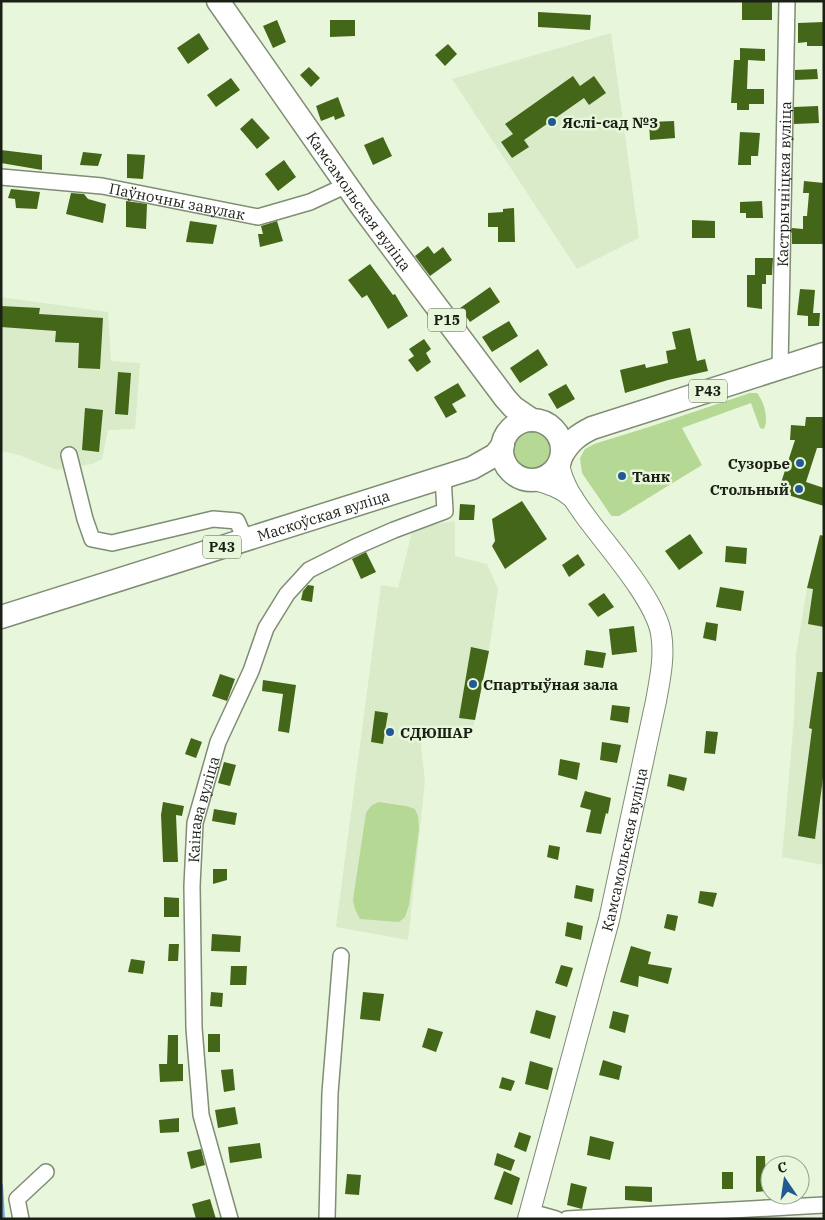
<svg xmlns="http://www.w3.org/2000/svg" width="825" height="1220" viewBox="0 0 825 1220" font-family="'IBM Plex Serif',serif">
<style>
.built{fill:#d9ebc9}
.green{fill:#b5d894}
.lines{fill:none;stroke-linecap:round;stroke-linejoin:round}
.stream{stroke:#70a9e8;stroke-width:4}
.building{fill:#446619}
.minor-casing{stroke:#808d75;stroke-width:18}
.secondary-casing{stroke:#808d75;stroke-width:22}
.primary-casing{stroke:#808d75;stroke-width:25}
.minor{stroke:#fff;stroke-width:15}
.secondary{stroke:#fff;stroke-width:20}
.primary{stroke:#fff;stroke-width:22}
.poi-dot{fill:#235992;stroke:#e8f7db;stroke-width:2}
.labels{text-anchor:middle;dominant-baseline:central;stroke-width:5;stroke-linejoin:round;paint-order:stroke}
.shield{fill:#e8f7db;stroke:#586051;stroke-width:1}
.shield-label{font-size:14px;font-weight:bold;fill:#1b2016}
.poi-label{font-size:15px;font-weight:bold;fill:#1b2016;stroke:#e8f7db;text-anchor:start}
.street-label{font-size:15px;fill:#1b2016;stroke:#e8f7db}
</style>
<rect width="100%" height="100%" fill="#e8f7db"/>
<g class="built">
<path d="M611 33 639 238 577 269 452 79Z"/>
<path d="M1 297 108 312 111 361 140 363 135 429 108 430 102 459 92 464 57 470 19 455 1 451Z"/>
<path d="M455 521V556L487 564 498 589 489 651 471 737 419 728 425 781 408 940 336 927 381 585 398 588 413 528Z"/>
<path d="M807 588 824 592V865L782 857 794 719 796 654Z"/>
</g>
<g class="green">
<path d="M750 393H757C764 401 769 419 764 429L760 428 751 403 682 428 702 465 619 516H612L610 514 582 473 580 458 585 449 594 444 649 427Z"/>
<circle cx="532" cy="449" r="19"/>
<path d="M378 802 406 806 415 809 418 816 419 829 409 905 405 917 399 922 360 919 355 909 353 900 366 813 371 806Z"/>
</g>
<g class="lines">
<path class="stream" d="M1 1185 3 1219"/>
</g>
<g class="building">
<rect x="742" y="1" width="30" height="19"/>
<path d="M538 12 591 15 590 30 538 27Z"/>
<path d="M277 20 286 42 273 48 263 26Z"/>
<path d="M330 20H355V36L330 37Z"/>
<path d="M824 22V46H807V42L798 43V23Z"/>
<path d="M199 33 209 49 188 64 177 48Z"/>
<path d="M448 44 457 54 445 66 435 55Z"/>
<path d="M740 48 765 49V61L748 60 747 89H764V104H749V110H737V103H731L734 60H740Z"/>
<path d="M309 67 320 78 311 87 300 75Z"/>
<path d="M817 69 818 79 795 80V70Z"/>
<path d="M573 76 580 86 594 76 606 93 589 105 584 98 524 140 529 147 512 158 501 142 513 134 505 124Z"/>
<path d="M231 78 240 90 216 107 207 95Z"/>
<path d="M338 97 345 116 335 120 334 116 321 121 316 106Z"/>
<path d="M818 106 819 123 794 124V107Z"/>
<path d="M252 118 270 138 257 149 240 129Z"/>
<path d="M674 121 675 138 650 140 649 122Z"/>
<path d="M740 132 760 133 758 156H751V165H738Z"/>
<path d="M383 137 392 156 373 165 364 145Z"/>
<path d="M1 150 42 155V170L1 163Z"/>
<path d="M83 152 102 154 98 166 80 165Z"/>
<path d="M127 154 145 155 143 179 127 178Z"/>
<path d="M284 160 296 177 278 191 265 174Z"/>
<path d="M804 181 824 183V244H792V228L803 229V216H807L809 193H803Z"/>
<path d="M11 189 40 192 37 209 16 208 15 199 8 198Z"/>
<path d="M71 193 84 194 88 199 106 204 103 223 66 214Z"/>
<path d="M126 201 147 204 146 229 126 227Z"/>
<path d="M762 201 763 218H746V213H740V202Z"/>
<path d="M514 208 515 242H498V227H488V213L503 212V209Z"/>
<path d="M692 220 715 221V238H692Z"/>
<path d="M190 221 217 225 213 244 186 242Z"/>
<path d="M277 221 283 241 260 247 258 234H263L261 226Z"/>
<path d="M428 246 434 254 443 247 452 260 430 276 415 256Z"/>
<path d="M755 258H773L772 275H766V284H762V309L747 307V275H755Z"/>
<path d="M370 264 393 295 395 294 408 316 388 329 367 295 362 298 348 280Z"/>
<path d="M490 287 500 302 470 322 460 308Z"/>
<path d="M800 289 815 290 813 313H820L819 326H808V316L797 315Z"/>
<path d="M1 306 40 308 39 314 103 318 100 369 78 368 79 343 55 342 56 331 1 327Z"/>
<path d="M509 321 518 336 492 352 482 337Z"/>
<path d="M690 328 697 361 705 359 708 371 668 380 625 393 620 370 645 364 646 368 668 363 666 351 676 349 672 332Z"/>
<path d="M424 339 431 349 426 353 431 362 417 372 408 360 414 356 409 349Z"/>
<path d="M538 349 548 365 520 383 510 368Z"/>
<path d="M118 372 131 373 128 415 115 414Z"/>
<path d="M458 383 466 396 452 404 457 412 446 418 434 397Z"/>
<path d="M566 384 575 399 557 409 548 394Z"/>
<path d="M85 408 103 410 99 452 82 450Z"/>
<path d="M806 417H824V448H817L806 482 824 488V506L778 492 795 440H790L791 425 805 426Z"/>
<path d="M522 501 547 539 505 569 492 546 495 541 492 519Z"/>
<path d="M460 504 475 505 474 520H459Z"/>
<path d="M690 534 703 553 679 570 665 551Z"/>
<path d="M820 535 824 536V627L808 624 813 589 807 588Z"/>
<path d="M726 546 747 548 746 564 725 562Z"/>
<path d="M366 552 376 572 361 579 352 559Z"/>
<path d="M578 554 585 565 569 577 562 565Z"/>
<path d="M308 585 314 586 312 602 301 600 303 591Z"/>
<path d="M720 587 744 591 741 611 716 607Z"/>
<path d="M604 593 614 607 598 617 588 604Z"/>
<path d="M706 622 718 624 716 641 703 638Z"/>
<path d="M634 626 637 652 612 655 609 629Z"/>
<path d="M471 647 489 651 475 720 459 718Z"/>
<path d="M586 650 606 653 603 668 584 665Z"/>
<path d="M817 672H824V770L815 839 798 836 812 729 809 728Z"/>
<path d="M220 674 235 679 227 701 212 696Z"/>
<path d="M263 680 296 685 289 733 278 731 283 694 262 691Z"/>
<path d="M612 705 630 707 628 723 610 720Z"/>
<path d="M375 711 388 713 383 744 371 742Z"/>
<path d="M706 731 718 732 715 754 704 753Z"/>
<path d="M191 738 202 742 196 758 185 754Z"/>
<path d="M602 742 621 745 617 763 600 760Z"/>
<path d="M560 759 580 763 577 780 558 775Z"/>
<path d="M224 762 236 765 230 786 218 783Z"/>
<path d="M669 774 687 778 684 791 667 786Z"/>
<path d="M585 791 611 798 608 814 606 813 601 834 586 832 591 810 580 807Z"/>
<path d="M163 802 184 806 182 816 176 815 178 862H163L161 815Z"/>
<path d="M214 809 237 813 235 825 212 821Z"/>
<path d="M549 845 560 847 558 860 547 857Z"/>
<path d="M213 869H227V880L213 884Z"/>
<path d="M576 885 594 889 592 902 574 898Z"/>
<path d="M700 891 717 893 713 907 698 903Z"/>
<path d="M164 897 179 898V917H164Z"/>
<path d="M667 914 678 916 675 931 664 928Z"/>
<path d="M567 922 583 926 581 940 565 936Z"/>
<path d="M212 934 241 936 240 952 211 951Z"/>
<path d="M169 944H179L178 961H168Z"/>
<path d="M631 946 651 952 648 964 672 968 668 984 639 976 638 987 620 982Z"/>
<path d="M131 959 145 961 143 974 128 972Z"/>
<path d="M561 965 573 968 567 987 555 983Z"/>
<path d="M231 966H247L246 985H230Z"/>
<path d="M211 992 223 993 222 1007 210 1006Z"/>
<path d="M363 992 384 994 380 1021 360 1019Z"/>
<path d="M536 1010 556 1016 550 1039 530 1033Z"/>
<path d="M613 1011 629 1015 625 1033 609 1028Z"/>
<path d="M428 1028 443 1032 436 1052 422 1047Z"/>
<rect x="208" y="1034" width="12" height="18"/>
<path d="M168 1035H178V1064H183V1081L160 1082 159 1064H167Z"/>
<path d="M603 1060 622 1066 619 1080 599 1075Z"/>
<path d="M530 1061 553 1068 548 1090 525 1084Z"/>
<path d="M233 1069 235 1090 224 1092 221 1070Z"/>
<path d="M502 1077 515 1081 511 1091 499 1088Z"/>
<path d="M235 1107 238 1124 218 1128 215 1110Z"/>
<path d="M179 1118V1132L160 1133 159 1120Z"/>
<path d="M519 1132 531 1136 526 1152 514 1147Z"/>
<path d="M590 1136 614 1142 610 1160 587 1155Z"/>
<path d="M260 1143 262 1158 230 1163 228 1147Z"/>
<path d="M201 1149 205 1165 191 1169 187 1152Z"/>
<path d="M497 1153 515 1160 511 1171 494 1165Z"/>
<path d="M756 1156H765L766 1191 756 1192Z"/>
<path d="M504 1171 520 1178 512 1205 494 1199Z"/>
<rect x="722" y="1172" width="11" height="17"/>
<path d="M347 1174 361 1175 359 1195 345 1194Z"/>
<path d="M571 1183 587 1187 582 1209 567 1205Z"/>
<path d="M625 1186 652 1187V1202L625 1200Z"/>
<path d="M210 1199 216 1219H196L192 1204Z"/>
</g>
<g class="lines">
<g class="minor-casing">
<g id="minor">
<path id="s1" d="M1 177 102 186 258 217 310 202 347 185"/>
<path id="s2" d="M780 368 787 1"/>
<path d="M69 455 85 519 92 539 112 543 213 519 237 521 245 539"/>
<path d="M531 1212 556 1219"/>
<path d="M21 1219 17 1199 46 1172"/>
<path id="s3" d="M230 1219 201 1115 194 1028 192 886 195 823 218 742 251 671 266 628 287 594 309 570 355 547 394 530 445 511 443 477"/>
<path d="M327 1219 330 1093 341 956"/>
<path d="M567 1219 824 1205"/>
</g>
</g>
<g class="secondary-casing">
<g id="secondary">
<path d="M535 480C550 484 561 488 573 498"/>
<path id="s4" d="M528 1219 609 920 656 701C660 679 665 656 661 633 655 600 610 549 589 521 576 503 563 487 559 464"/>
</g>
</g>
<g class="primary-casing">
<g id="primary">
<path id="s5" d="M218 1 362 207 505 398 513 407 532 420"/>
<circle cx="532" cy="450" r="30"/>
<path d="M562 455C570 441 578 435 592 428L824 354"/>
<path id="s6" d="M1 617 472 468 495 455 503 445"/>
</g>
</g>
<use href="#minor" class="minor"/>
<use href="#secondary" class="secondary"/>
<use href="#primary" class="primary"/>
</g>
<g class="poi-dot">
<circle cx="552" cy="122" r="5"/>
<circle cx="800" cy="463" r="5"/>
<circle cx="622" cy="476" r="5"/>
<circle cx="799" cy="489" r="5"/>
<circle cx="473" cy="684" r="5"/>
<circle cx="390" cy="732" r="5"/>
</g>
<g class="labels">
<g class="shield">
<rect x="428" y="308.5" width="38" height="23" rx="4"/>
<rect x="689" y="379.5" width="38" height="23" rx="4"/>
<rect x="203" y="535.5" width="38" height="23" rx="4"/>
</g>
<g class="shield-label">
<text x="447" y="320">Р15</text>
<text x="708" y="391">Р43</text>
<text x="222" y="547">Р43</text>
</g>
<g class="poi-label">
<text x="562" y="122">Яслі-сад №3</text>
<text x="790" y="463" text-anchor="end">Сузорье</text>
<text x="632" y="476">Танк</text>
<text x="789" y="489" text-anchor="end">Стольный</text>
<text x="483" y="684">Спартыўная зала</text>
<text x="400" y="732">СДЮШАР</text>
</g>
<g class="street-label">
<text stroke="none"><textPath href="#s2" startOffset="184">Кастрычніцкая вуліца</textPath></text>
<text stroke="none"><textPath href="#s1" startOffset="178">Паўночны завулак</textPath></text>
<text stroke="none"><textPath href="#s5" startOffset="245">Камсамольская вуліца</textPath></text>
<text stroke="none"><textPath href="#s6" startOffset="338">Маскоўская вуліца</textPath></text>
<text stroke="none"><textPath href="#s3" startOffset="415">Каінава вуліца</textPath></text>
<text stroke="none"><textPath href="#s4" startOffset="382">Камсамольская вуліца</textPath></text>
</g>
</g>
<rect width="825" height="1220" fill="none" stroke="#1b2016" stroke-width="5"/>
<g transform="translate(785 1180) rotate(347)"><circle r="24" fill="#e8f7db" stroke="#96a18c"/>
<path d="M0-4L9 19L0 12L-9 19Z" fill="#235992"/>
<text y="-8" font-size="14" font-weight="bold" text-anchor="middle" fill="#1b2016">С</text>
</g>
</svg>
